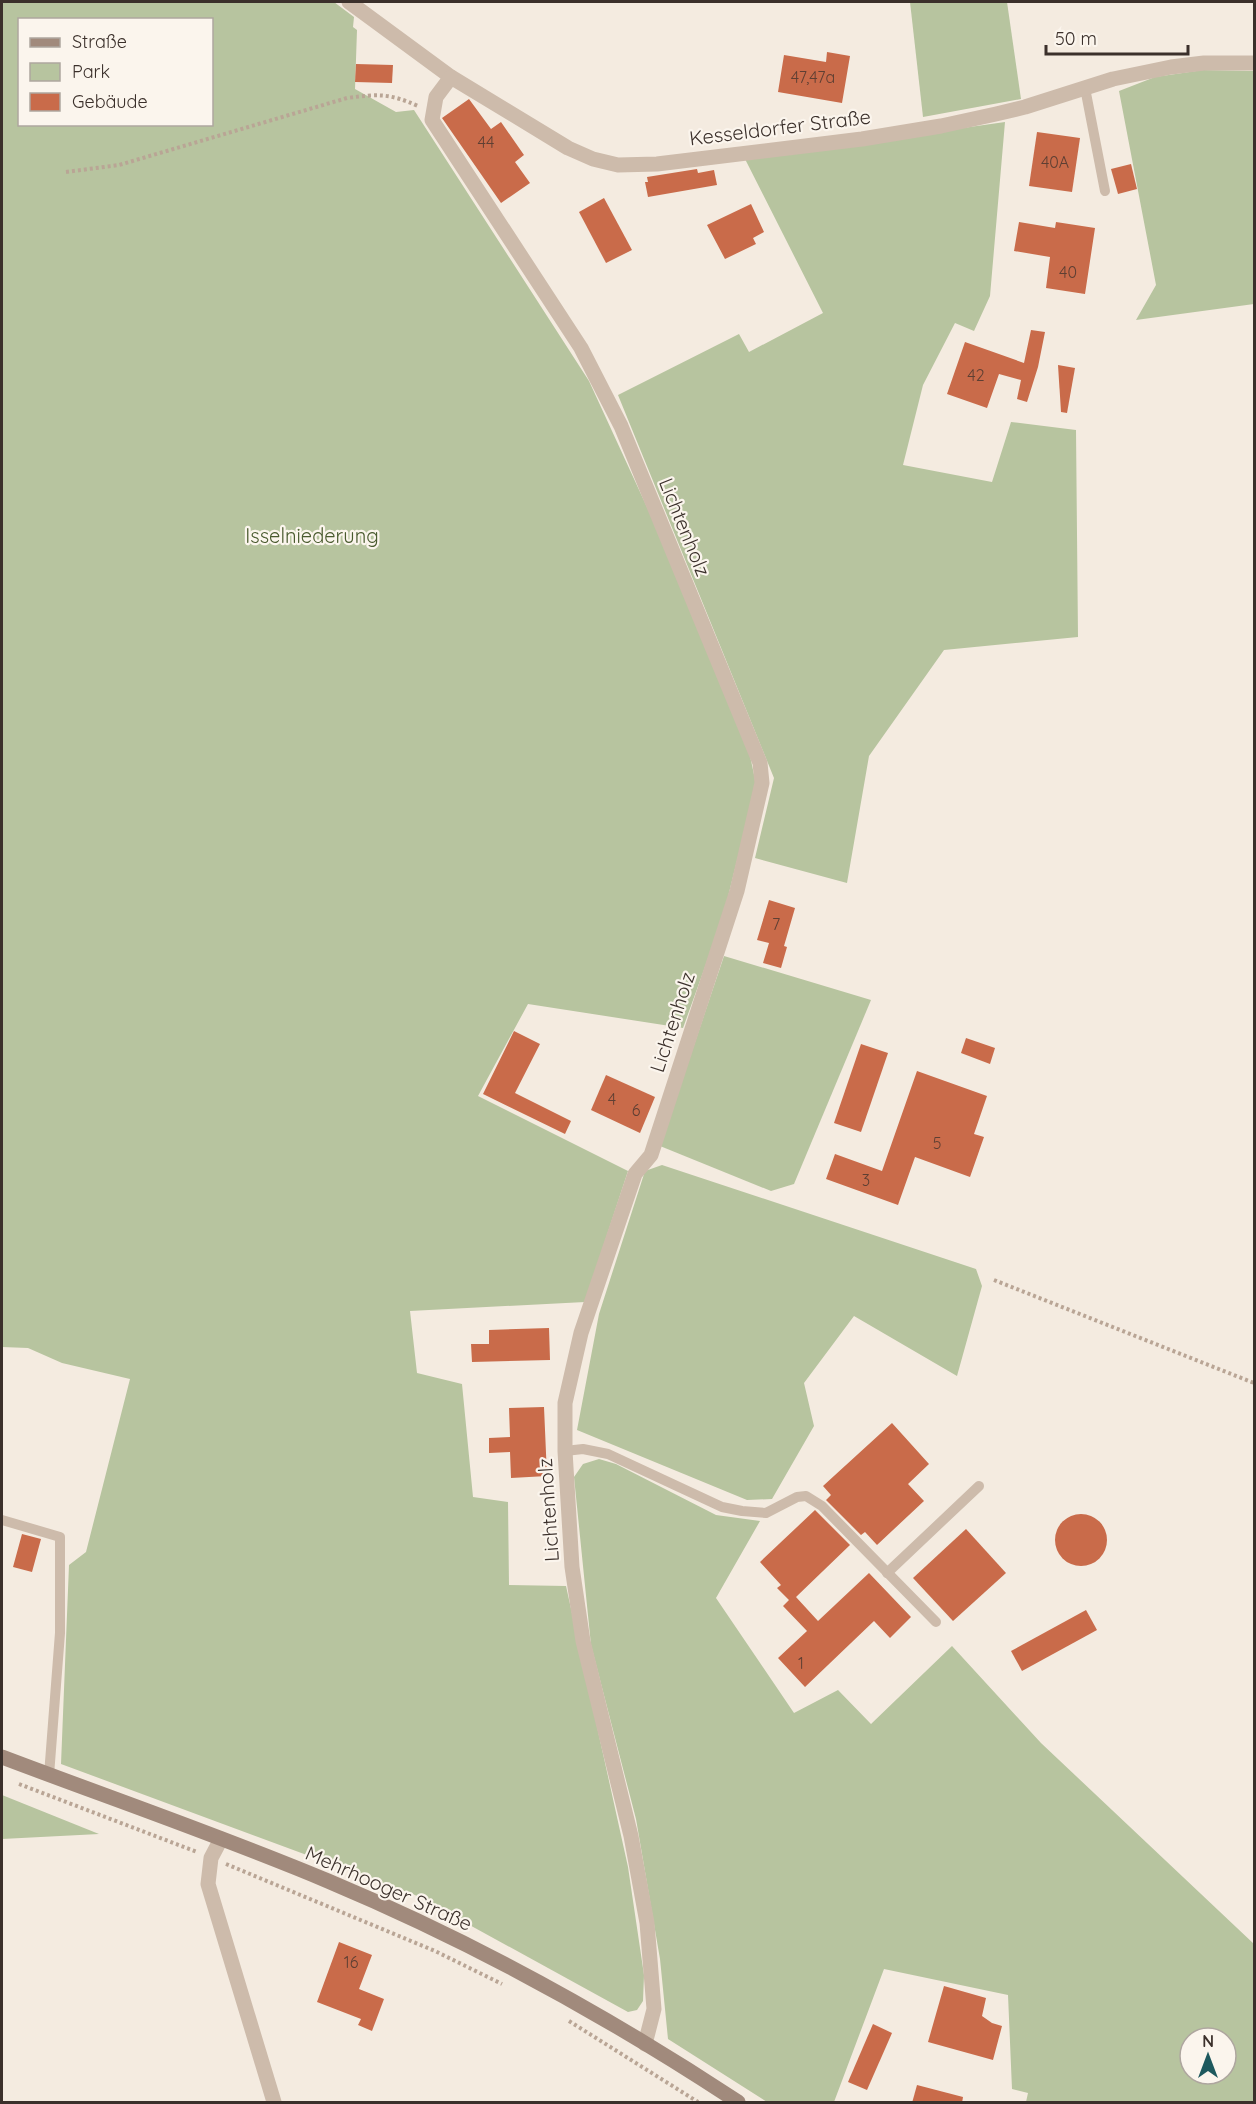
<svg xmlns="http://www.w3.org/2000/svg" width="1256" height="2104" viewBox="0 0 1256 2104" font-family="Quicksand,sans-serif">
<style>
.green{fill:#b7c49f;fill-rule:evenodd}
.building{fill:#c96b4a}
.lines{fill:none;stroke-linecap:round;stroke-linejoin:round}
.path{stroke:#b9a595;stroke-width:4;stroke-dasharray:3 3;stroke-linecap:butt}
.service{stroke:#cdbbab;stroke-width:10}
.minor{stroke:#cdbbab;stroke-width:15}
.secondary{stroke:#a18a7c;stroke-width:15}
.labels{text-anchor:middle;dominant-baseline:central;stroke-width:4.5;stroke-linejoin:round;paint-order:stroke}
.number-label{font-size:16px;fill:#5e3f33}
.street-label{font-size:20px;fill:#3b302b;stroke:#fbf5ed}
.park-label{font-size:20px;fill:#495a2e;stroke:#fbf5ed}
</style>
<rect width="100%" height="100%" fill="#f4ebe0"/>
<g class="green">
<path d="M2 2H334L354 17 353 27 357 30 355 89 396 112 414 110 589 381 652 518 749 751 756 784 723 917 683 1028 528 1004 478 1096 628 1171 585 1302 410 1311 417 1373 462 1384 473 1497 508 1502 509 1585 566 1586 628 1867 644 1975 643 2001 637 2010 628 2012 415 1895 61 1764 69 1565 86 1552 130 1379 62 1363 28 1348 2 1347ZM20 20H212V124H20Z"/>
<path d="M910 2H1007L1021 99 923 117Z"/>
<path d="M1203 70 1254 71V304L1136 320 1156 285 1119 91 1155 77Z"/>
<path d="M1005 122 990 296 974 331 955 323 923 385 903 465 992 482 1011 422 1076 430 1078 637 944 650 869 756 847 883 755 858 774 778 618 395 739 334 749 352 823 313 745 159Z"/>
<path d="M724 956 871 1000 794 1184 771 1191 660 1146Z"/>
<path d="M662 1165 976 1269 982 1286 957 1376 854 1316 804 1383 814 1426 772 1499 747 1500 577 1430 599 1314 645 1171Z"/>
<path d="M599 1459 616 1464 716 1515 760 1521 716 1598 794 1713 838 1690 871 1724 952 1646 1041 1743 1254 1944V2102H1026L1028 2093 1012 2089 1008 1995 884 1969 834 2102H767L668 2039 660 1959 636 1819 591 1645 574 1477 583 1464ZM1190 2038H1226V2074H1190Z"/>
<path d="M2 1795 99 1834 2 1839Z"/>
</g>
<g class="building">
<path d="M827 52 850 56 842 103 778 92 784 55 826 62Z"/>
<path d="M356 64 393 65 392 83 355 82Z"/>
<path d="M469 99 491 129 501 122 524 155 515 162 530 183 501 203 442 118Z"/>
<path d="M1037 132 1080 138 1072 192 1029 186Z"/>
<path d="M1131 164 1137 189 1118 194 1111 169Z"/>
<path d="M697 169 698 173 714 170 717 185 648 197 645 182H648L647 177Z"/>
<path d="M604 198 632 250 606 263 579 212Z"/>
<path d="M751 204 764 232 753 238 756 244 725 259 707 225Z"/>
<path d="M1019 222 1055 228 1056 222 1095 228 1085 294 1046 288 1050 257 1014 251Z"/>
<path d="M1031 330 1045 332 1038 367 1027 402 1017 399 1021 380 999 374 987 408 947 394 965 342 1024 363Z"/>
<path d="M1058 365 1075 368 1067 413 1061 412Z"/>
<path d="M769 900 795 908 784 946 787 947 781 968 763 963 769 943 757 940Z"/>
<path d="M514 1031 540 1044 515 1093 571 1121 565 1134 483 1094Z"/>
<path d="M966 1038 995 1048 990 1064 961 1053Z"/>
<path d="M861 1044 888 1053 861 1132 834 1123Z"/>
<path d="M917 1071 987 1096 974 1134 984 1137 970 1177 915 1157 898 1205 826 1179 835 1154 882 1171Z"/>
<path d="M606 1075 655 1097 640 1133 591 1110Z"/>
<path d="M549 1328 550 1360 472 1362 471 1344H489V1330Z"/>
<path d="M544 1407 547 1476 511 1478 510 1452 489 1453V1438L510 1437 509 1408Z"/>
<path d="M892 1423 929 1464 908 1484 924 1501 877 1545 865 1532 861 1535 826 1500 831 1495 823 1486Z"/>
<path d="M815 1510 850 1545 796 1597 818 1621 869 1573 911 1617 890 1638 874 1621 805 1687 778 1658 807 1631 783 1606 789 1600 777 1588 781 1585 760 1562Z"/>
<circle cx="1081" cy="1540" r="26"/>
<path d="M966 1529 1006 1573 953 1621 913 1578Z"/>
<path d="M22 1534 41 1539 32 1572 13 1567Z"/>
<path d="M1086 1610 1097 1630 1022 1671 1011 1651Z"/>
<path d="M339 1942 372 1955 359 1989 384 1999 372 2031 358 2025 361 2019 317 2002Z"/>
<path d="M944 1986 986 1998 982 2016 992 2023 1002 2026 993 2060 928 2042Z"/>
<path d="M873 2024 892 2033 867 2090 848 2082Z"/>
<path d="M917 2085 963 2097 962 2103H912Z"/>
</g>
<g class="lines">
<g class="path">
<path d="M66 172 119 165 347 98C378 94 389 93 418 106"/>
<path d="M994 1280 1254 1383"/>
<path d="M19 1784 197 1852"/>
<path d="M226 1864 435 1951 502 1984"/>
<path d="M569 2021 698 2102"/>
</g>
<g class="service">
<path d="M1085 88 1105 191"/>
<path d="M565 1451 583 1449 608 1454 722 1507 742 1511 766 1513 797 1497 806 1496 822 1506 936 1622"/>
<path d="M2 1520 60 1537V1633L49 1775"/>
<path d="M887 1573 979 1486"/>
</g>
<g class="minor">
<path d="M349 2 451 77 568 148 593 159 618 165 657 164 862 139 941 126 996 114 1025 107 1113 79 1171 67 1204 63H1254"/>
<path d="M451 77 436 97 432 120 581 348 621 426 760 763 762 783 737 891 651 1155 635 1174 581 1333 565 1403V1451L572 1567 583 1641 631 1836 647 1923 654 2009 645 2044"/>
<path d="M221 1839 211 1858 208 1884 274 2102"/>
</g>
<path class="secondary" d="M2 1757C110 1798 221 1836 328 1881 471 1941 609 2017 738 2102"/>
</g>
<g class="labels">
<g class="number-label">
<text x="813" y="77">47,47a</text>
<text x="486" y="142">44</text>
<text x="1055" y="162">40A</text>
<text x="1068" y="272">40</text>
<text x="976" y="375">42</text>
<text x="776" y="924">7</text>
<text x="612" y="1099">4</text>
<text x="636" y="1110">6</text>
<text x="937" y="1143">5</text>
<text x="866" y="1180">3</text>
<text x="801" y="1663">1</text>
<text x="351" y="1962">16</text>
</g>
<g class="street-label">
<text transform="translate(780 127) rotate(-7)">Kesseldorfer Straße</text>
<text transform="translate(685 527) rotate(68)">Lichtenholz</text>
<text transform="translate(672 1022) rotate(-72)">Lichtenholz</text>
<text transform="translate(548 1510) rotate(-94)">Lichtenholz</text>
<text transform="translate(389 1888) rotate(24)">Mehrhooger Straße</text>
</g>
<g class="park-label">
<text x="312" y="535">Isselniederung</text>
</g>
</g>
<rect width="1256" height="2104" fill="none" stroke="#3b302b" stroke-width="6"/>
<rect x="18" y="18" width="195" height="108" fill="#fbf5ed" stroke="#aea69f" stroke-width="1.5"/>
<rect x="30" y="38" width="30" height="9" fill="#a18a7c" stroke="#aea69f" stroke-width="1.5"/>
<text x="72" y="48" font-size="18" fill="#3b302b">Straße</text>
<rect x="30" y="63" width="30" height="18" fill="#b7c49f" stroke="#aea69f" stroke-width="1.5"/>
<text x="72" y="78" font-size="18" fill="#3b302b">Park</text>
<rect x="30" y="93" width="30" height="18" fill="#c96b4a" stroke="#aea69f" stroke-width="1.5"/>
<text x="72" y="108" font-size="18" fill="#3b302b">Gebäude</text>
<g transform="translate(1208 2056)"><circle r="28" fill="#fbf5ed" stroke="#aea69f" stroke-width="1.5"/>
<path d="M0-4.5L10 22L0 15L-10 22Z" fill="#1e595e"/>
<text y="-9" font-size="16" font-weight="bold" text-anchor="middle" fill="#3b302b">N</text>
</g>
<path d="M1046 45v9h142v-9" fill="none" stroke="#3b302b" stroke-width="3"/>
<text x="1055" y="45" font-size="18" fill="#3b302b" stroke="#fbf5ed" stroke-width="4.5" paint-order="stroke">50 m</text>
</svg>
